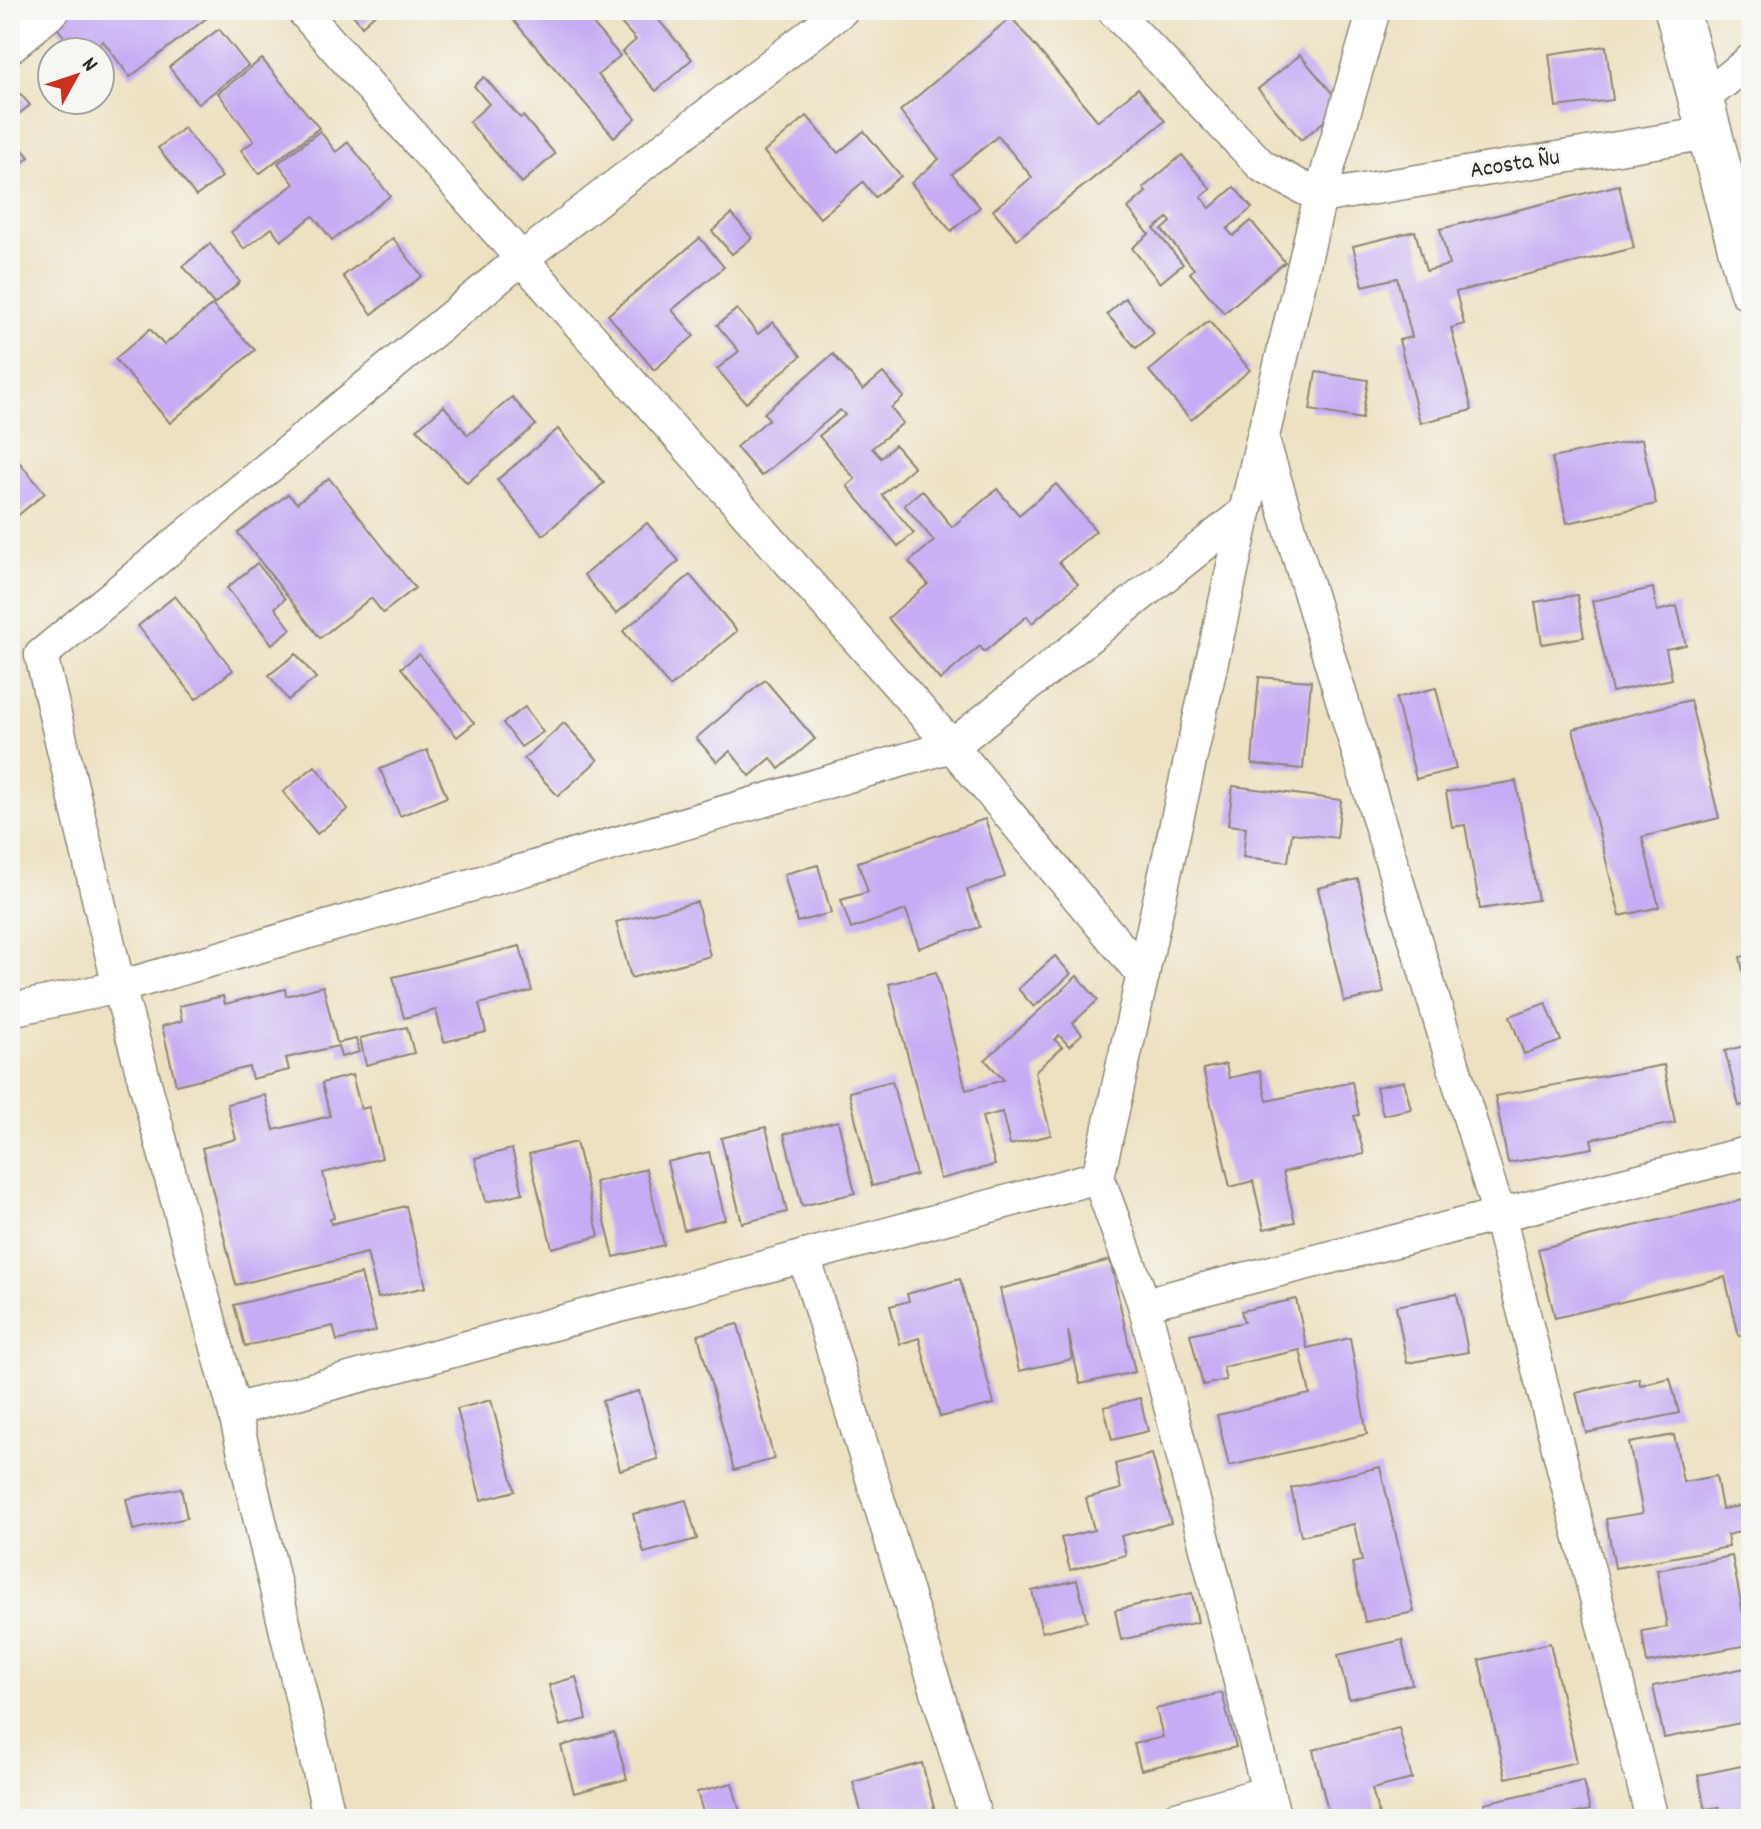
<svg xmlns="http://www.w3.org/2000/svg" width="1761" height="1829" viewBox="0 0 1761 1829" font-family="Dekko,sans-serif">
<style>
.building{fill:#c5acf4}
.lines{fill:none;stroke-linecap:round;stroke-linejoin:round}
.street-casing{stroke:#8c8676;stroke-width:35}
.highway-casing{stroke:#8c8676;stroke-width:47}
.street{stroke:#fff;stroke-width:32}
.highway{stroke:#fff;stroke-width:44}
.labels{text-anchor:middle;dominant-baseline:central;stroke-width:6;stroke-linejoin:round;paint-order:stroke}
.street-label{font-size:24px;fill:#2b2b2b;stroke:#f6f6f2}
</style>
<rect width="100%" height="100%" fill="#f6f6f2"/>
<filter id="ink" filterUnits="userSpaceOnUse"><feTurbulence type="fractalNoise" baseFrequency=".0125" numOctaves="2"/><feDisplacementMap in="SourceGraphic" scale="16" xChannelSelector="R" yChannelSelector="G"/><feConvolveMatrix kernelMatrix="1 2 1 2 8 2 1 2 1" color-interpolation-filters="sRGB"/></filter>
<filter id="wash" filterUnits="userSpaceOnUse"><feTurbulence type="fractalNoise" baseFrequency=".006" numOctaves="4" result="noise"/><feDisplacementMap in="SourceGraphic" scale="32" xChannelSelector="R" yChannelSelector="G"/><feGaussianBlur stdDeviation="1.8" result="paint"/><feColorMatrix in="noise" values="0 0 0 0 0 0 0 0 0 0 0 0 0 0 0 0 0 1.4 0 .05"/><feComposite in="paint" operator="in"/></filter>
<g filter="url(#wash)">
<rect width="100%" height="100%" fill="#ede1c1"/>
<g id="blocks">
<g class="building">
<path d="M64 10H217L130 77 103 41 89 52H60L70 44 51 20Z"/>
<path d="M349 10H380L362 26Z"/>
<path d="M510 10H581L620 56 598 75 636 118 614 137 507 13Z"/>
<path d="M615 10H650L692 59 656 91 622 52 636 40 612 13Z"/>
<path d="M1192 10H1211L1199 19Z"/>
<path d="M1011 17 1098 121 1138 88 1165 121 1017 239 993 210 1032 177 998 136 952 174 980 207 951 231 911 183 939 159 900 111Z"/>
<path d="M219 29 248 66 198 104 169 67Z"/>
<path d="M1606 46 1613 100 1556 107 1549 54Z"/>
<path d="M1300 55 1343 106 1301 140 1258 89Z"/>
<path d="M262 59 319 128 259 174 241 150 254 141 218 93Z"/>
<path d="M484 77 520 118 523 116 555 154 522 183 469 122 489 104 474 86Z"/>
<path d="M10 82 30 105 10 121Z"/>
<path d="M807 116 838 153 864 131 901 176 875 197 863 182 820 218 764 152Z"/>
<path d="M184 128 222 177 196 196 158 148Z"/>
<path d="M320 131 336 152 348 142 390 196 332 240 313 216 281 241 272 228 244 249 231 232 294 184 278 163Z"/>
<path d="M10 134 29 157 10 174Z"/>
<path d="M1182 155 1211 189 1201 197 1210 208 1234 187 1252 208 1227 229 1233 236 1251 221 1285 262 1224 313 1190 273 1194 269 1162 230 1171 222 1168 218 1154 229 1183 264 1160 283 1132 248 1149 234 1128 208 1146 192 1143 188Z"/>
<path d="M1619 185 1634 248 1456 292 1464 324 1451 328 1472 410 1420 423 1399 340 1412 337 1397 278 1363 286 1353 246 1415 231 1426 271 1449 265 1440 229Z"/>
<path d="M732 214 752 238 732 254 712 231Z"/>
<path d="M393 238 422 276 372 314 343 276Z"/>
<path d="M700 238 724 267 672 310 694 336 654 370 608 315Z"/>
<path d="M210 244 240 282 214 304 183 266Z"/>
<path d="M1125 298 1154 333 1136 348 1107 314Z"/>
<path d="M212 305 255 350 170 423 115 359 150 329 164 345Z"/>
<path d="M737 309 758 334 773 322 801 356 746 403 717 369 739 351 717 325Z"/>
<path d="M1209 321 1250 370 1191 420 1149 371Z"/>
<path d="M833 354 863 390 883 373 904 397 891 408 903 423 872 448 881 458 895 445 914 467 882 495 914 533 898 546 847 486 855 479 819 436 845 415 840 410 761 476 736 447 769 419 764 413Z"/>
<path d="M1316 372 1368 380 1362 419 1310 410Z"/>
<path d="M512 397 536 425 467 483 417 429 444 406 468 435Z"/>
<path d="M558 429 604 483 543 535 497 480Z"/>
<path d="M1642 439 1656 504 1567 523 1552 458Z"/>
<path d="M10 451 45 493 10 522Z"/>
<path d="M329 478 415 588 383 613 371 598 320 638 238 533 288 494 297 503Z"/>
<path d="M1056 484 1096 531 1059 562 1078 584 1032 623 1027 616 984 652 980 646 940 680 888 618 928 584 909 562 934 541 904 505 922 490 952 527 997 489 1019 515Z"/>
<path d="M647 523 679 561 616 614 584 575Z"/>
<path d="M257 563 285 599 275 608 291 629 272 644 227 588Z"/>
<path d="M690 575 737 631 670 687 623 631Z"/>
<path d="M1653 588 1657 611 1677 606 1686 645 1666 649 1672 679 1612 692 1592 601Z"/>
<path d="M1577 595 1584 637 1542 644 1535 602Z"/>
<path d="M175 596 233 670 196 699 138 626Z"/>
<path d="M296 654 316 678 288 700 269 675Z"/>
<path d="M419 654 474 723 457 737 401 668Z"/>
<path d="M1259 677 1311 681 1303 769 1252 764Z"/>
<path d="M765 680 815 739 779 769 771 758 750 776 730 751 717 762 696 738Z"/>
<path d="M1436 688 1456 769 1416 779 1396 698Z"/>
<path d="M1690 700 1719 818 1642 837 1659 907 1620 916 1573 729Z"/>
<path d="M525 707 543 732 521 747 503 723Z"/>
<path d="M564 723 598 760 558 796 524 759Z"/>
<path d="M427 750 447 797 400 816 380 769Z"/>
<path d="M315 766 348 809 317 834 283 792Z"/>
<path d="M1516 781 1538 900 1480 909 1465 825 1452 827 1446 792Z"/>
<path d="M1233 786 1341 800 1337 838 1292 833 1288 862 1243 857 1246 827 1228 825Z"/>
<path d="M985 819 1005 877 967 890 980 927 919 948 906 910 851 929 841 900 868 892 858 862Z"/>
<path d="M818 865 831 913 797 922 784 874Z"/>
<path d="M1358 879 1384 993 1344 1002 1318 888Z"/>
<path d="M697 902 710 956 631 978 616 922Z"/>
<path d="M520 946 532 991 479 1004 486 1032 444 1042 436 1010 404 1018 393 977Z"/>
<path d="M1751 955V1007H1750L1740 957Z"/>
<path d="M1055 956 1071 974 1034 1007 1018 989Z"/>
<path d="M936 972 966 1090 1004 1080 985 1060 1077 976 1098 1000 1073 1023 1082 1034 1069 1046 1059 1035 1055 1040 1062 1047 1035 1072 1051 1135 1010 1145 1002 1112 982 1117 995 1165 940 1179 889 984Z"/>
<path d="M323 986 337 1043 356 1039 359 1052 341 1057 338 1046 286 1058 289 1070 252 1079 249 1067 176 1085 162 1026 182 1021 179 1006 223 996 225 1004 285 989 286 996Z"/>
<path d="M1546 1003 1561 1041 1524 1054 1510 1016Z"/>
<path d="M407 1027 414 1053 366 1065 360 1038Z"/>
<path d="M1751 1044V1103L1739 1106 1725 1051Z"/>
<path d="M1226 1064 1229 1078 1260 1071 1267 1101 1352 1082 1359 1115 1354 1116 1364 1154 1283 1172 1295 1222 1264 1229 1253 1181 1230 1187 1203 1069Z"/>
<path d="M1664 1065 1675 1123 1591 1139 1593 1148 1508 1163 1495 1096Z"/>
<path d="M352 1075 361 1109 369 1107 382 1158 323 1173 334 1218 330 1219 331 1224 406 1206 426 1287 378 1298 367 1253 236 1285 202 1148 236 1139 227 1104 265 1095 274 1130 330 1116 322 1083Z"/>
<path d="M892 1081 916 1175 872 1186 849 1092Z"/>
<path d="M1404 1081 1411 1109 1383 1115 1376 1087Z"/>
<path d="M838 1121 855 1193 802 1206 784 1134Z"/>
<path d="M766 1127 787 1212 742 1223 721 1138Z"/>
<path d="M576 1142 599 1236 552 1248 529 1154Z"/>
<path d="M512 1149 523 1193 486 1202 475 1158Z"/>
<path d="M709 1152 725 1219 684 1230 667 1162Z"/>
<path d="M646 1169 664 1245 614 1257 595 1182Z"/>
<path d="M1751 1198V1333L1739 1336 1725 1277 1555 1318 1538 1249Z"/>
<path d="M1110 1260 1135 1372 1080 1384 1068 1331 1072 1359 1019 1371 1000 1289Z"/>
<path d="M361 1274 376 1331 337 1341 333 1326 245 1346 234 1305Z"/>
<path d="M960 1279 994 1404 940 1417 919 1338 900 1344 890 1306 909 1301 907 1294Z"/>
<path d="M1457 1294 1468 1352 1407 1363 1396 1306Z"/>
<path d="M1296 1299 1307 1348 1350 1338 1367 1434 1229 1466 1217 1415 1310 1394 1300 1350 1223 1367 1226 1380 1203 1385 1190 1334 1244 1322 1241 1311Z"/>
<path d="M738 1324 774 1459 734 1470 698 1335Z"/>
<path d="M1639 1378 1640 1385 1670 1378 1679 1413 1586 1433 1576 1393Z"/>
<path d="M1751 1383V1404H1750L1745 1384Z"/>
<path d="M639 1391 658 1459 620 1470 602 1401Z"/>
<path d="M1140 1398 1148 1431 1112 1440 1104 1407Z"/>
<path d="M491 1400 515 1491 481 1500 457 1409Z"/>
<path d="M1674 1435 1683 1482 1716 1476 1722 1509 1751 1504V1558L1744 1531 1727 1535 1729 1547 1615 1568 1606 1519 1643 1513 1629 1443Z"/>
<path d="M1152 1454 1171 1523 1121 1536 1126 1555 1070 1570 1061 1538 1094 1530 1086 1498 1121 1489 1115 1464Z"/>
<path d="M1380 1467 1414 1612 1365 1622 1352 1563 1362 1561 1354 1524 1301 1536 1291 1488Z"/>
<path d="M181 1488 187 1518 133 1530 126 1499Z"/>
<path d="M686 1500 697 1539 644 1553 633 1514Z"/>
<path d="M1732 1556 1749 1645 1647 1663 1642 1631 1667 1627 1657 1570Z"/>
<path d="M1077 1580 1087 1621 1042 1632 1032 1591Z"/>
<path d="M1192 1593 1198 1622 1121 1640 1115 1610Z"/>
<path d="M1402 1640 1412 1684 1349 1699 1338 1655Z"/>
<path d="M1550 1643 1577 1762 1506 1778 1479 1660Z"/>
<path d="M1751 1667V1721L1664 1738 1653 1686Z"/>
<path d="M576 1677 587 1719 560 1726 549 1685Z"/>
<path d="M1222 1693 1236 1747 1141 1770 1134 1744 1163 1737 1156 1709Z"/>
<path d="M1399 1728 1412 1779 1372 1789 1380 1819H1330L1313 1750Z"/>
<path d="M614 1732 627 1779 574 1793 561 1746Z"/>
<path d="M922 1763 937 1819H863L853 1782Z"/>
<path d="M1751 1764V1819H1721L1719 1807 1705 1809 1698 1775Z"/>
<path d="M1583 1781 1590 1810 1551 1819H1488L1484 1803Z"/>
<path d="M732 1783 742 1819H705L697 1792Z"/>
</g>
</g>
</g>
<g filter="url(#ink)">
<use href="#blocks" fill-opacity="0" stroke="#8c8676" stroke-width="2"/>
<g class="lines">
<g class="street-casing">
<g id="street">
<path d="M302 10 952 746 1143 975"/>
<path d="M1113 10 1262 166 1320 197 1709 133"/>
<path d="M10 47 54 10"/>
<path d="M1701 100 1751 60"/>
<path d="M1263 440 1499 1215 1652 1819"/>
<path d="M10 1010 119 987 952 746 1245 512"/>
<path d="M804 1256 976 1819"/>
<path d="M1144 1304 1751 1152"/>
<path d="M234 1410 1098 1177"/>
<path d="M330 1819 234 1410 119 987 41 655 520 260 842 10"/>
<path d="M1173 1819 1268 1792"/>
<path d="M1275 1819 1144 1304 1098 1177 1245 512 1320 197 1374 10"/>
</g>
</g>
<g class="highway-casing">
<path id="highway" d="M1677 10 1751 289"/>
</g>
<use href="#street" class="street"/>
<use href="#highway" class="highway"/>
</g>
</g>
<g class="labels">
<g class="street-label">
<text transform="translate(1515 165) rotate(-9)">Acosta Ñu</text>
</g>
</g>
<rect width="1761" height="1829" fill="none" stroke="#f6f6f2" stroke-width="40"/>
<g transform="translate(76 76) rotate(50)"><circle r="38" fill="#f6f6f2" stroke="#a5a5a2" stroke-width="2"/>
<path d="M0-6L14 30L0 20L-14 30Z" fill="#c8321e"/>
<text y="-12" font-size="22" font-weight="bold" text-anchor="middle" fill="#2b2b2b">N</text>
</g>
</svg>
